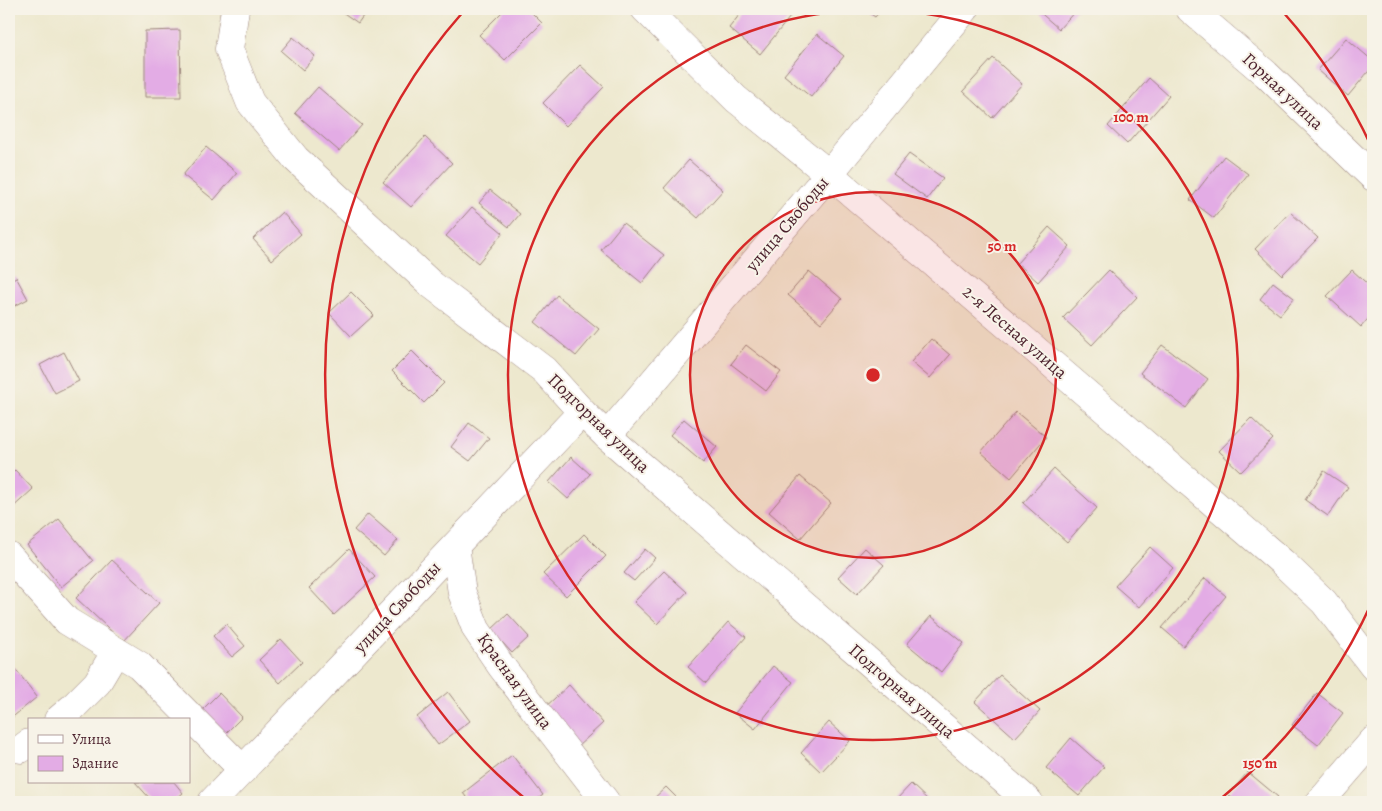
<svg xmlns="http://www.w3.org/2000/svg" width="1382" height="811" viewBox="0 0 1382 811" font-family="Alegreya,serif">
<style>
.building{fill:#e3ace5}
.lines{fill:none;stroke-linecap:round;stroke-linejoin:round}
.minor-casing{stroke:#9c847c;stroke-width:29}
.minor{stroke:#fff;stroke-width:28}
.ring{fill:none;stroke:#d62828;stroke-width:2.5}
.labels{text-anchor:middle;dominant-baseline:central;stroke-width:4;stroke-linejoin:round;paint-order:stroke}
.street-label{font-size:18px;fill:#4a1f2b;stroke:#f7f3e8}
.centre{fill:#d62828;stroke:#f7f3e8;stroke-width:2.5}
.ring-label{font-size:15px;text-anchor:middle;font-weight:bold;fill:#d62828;stroke:#f7f3e8;stroke-width:4;stroke-linejoin:round;paint-order:stroke}
</style>
<rect width="100%" height="100%" fill="#f7f3e8"/>
<filter id="ink" filterUnits="userSpaceOnUse"><feTurbulence type="fractalNoise" baseFrequency=".02" numOctaves="2"/><feDisplacementMap in="SourceGraphic" scale="10" xChannelSelector="R" yChannelSelector="G"/><feConvolveMatrix kernelMatrix="1 2 1 2 8 2 1 2 1" color-interpolation-filters="sRGB"/></filter>
<filter id="wash" filterUnits="userSpaceOnUse"><feTurbulence type="fractalNoise" baseFrequency=".0096" numOctaves="4" result="noise"/><feDisplacementMap in="SourceGraphic" scale="20" xChannelSelector="R" yChannelSelector="G"/><feGaussianBlur stdDeviation="1.12" result="paint"/><feColorMatrix in="noise" values="0 0 0 0 0 0 0 0 0 0 0 0 0 0 0 0 0 1.4 0 .05"/><feComposite in="paint" operator="in"/></filter>
<g filter="url(#wash)">
<rect width="100%" height="100%" fill="#ede8ce"/>
<g id="blocks">
<g class="building">
<path d="M338 9H368L358 23Z"/>
<path d="M505 9H528L542 23 505 60 479 35Z"/>
<path d="M744 9H780L790 17 760 54 729 28Z"/>
<path d="M864 9H882L875 17Z"/>
<path d="M1036 9H1077L1059 29Z"/>
<path d="M180 30 181 97H145V31Z"/>
<path d="M817 34 844 56 811 97 784 75Z"/>
<path d="M293 37 315 56 303 70 281 51Z"/>
<path d="M1346 38 1373 61V66L1348 96 1318 70Z"/>
<path d="M993 58 1022 84 992 118 963 91Z"/>
<path d="M580 65 604 87 566 126 543 103Z"/>
<path d="M1149 78 1169 96 1127 144 1108 126Z"/>
<path d="M318 87 362 125 339 151 295 113Z"/>
<path d="M425 137 452 163 411 207 383 182Z"/>
<path d="M206 147 237 173 214 200 183 175Z"/>
<path d="M909 154 943 178 927 199 893 174Z"/>
<path d="M1224 156 1248 174 1214 218 1190 200Z"/>
<path d="M689 160 723 190 698 218 664 188Z"/>
<path d="M490 190 520 214 509 227 479 203Z"/>
<path d="M472 207 503 233 478 263 446 236Z"/>
<path d="M282 212 301 234 272 260 253 239Z"/>
<path d="M1290 212 1318 238 1282 275 1255 249Z"/>
<path d="M623 223 664 255 642 283 601 250Z"/>
<path d="M1049 227 1070 246 1038 282 1017 263Z"/>
<path d="M1109 270 1137 297 1092 345 1063 318Z"/>
<path d="M1352 270 1373 289V313L1361 327 1327 296Z"/>
<path d="M809 271 842 299 821 323 788 295Z"/>
<path d="M16 277 28 299 9 309V281Z"/>
<path d="M1273 282 1294 298 1280 315 1260 299Z"/>
<path d="M351 292 374 315 351 336 329 313Z"/>
<path d="M557 295 599 329 576 356 535 322Z"/>
<path d="M931 339 950 355 930 378 911 362Z"/>
<path d="M746 345 781 372 766 391 731 364Z"/>
<path d="M1162 345 1208 379 1186 408 1140 373Z"/>
<path d="M412 351 444 383 424 403 392 371Z"/>
<path d="M64 352 79 381 55 393 40 365Z"/>
<path d="M1016 412 1046 437 1011 478 981 452Z"/>
<path d="M1251 418 1273 439 1241 472 1219 451Z"/>
<path d="M684 419 717 447 703 463 670 435Z"/>
<path d="M469 423 489 438 470 461 451 447Z"/>
<path d="M571 457 590 474 568 499 549 482Z"/>
<path d="M1054 469 1097 508 1067 542 1023 503Z"/>
<path d="M15 470 33 489 9 511V476Z"/>
<path d="M1324 471 1348 487 1328 516 1305 500Z"/>
<path d="M800 476 831 503 800 539 769 512Z"/>
<path d="M368 514 398 540 384 556 354 530Z"/>
<path d="M59 519 93 561 61 587 27 545Z"/>
<path d="M584 534 606 556 566 596 543 574Z"/>
<path d="M1150 547 1173 568 1139 607 1115 586Z"/>
<path d="M865 548 884 565 857 594 838 577Z"/>
<path d="M349 549 375 577 334 615 309 588Z"/>
<path d="M645 549 655 558 634 581 624 573Z"/>
<path d="M112 560 159 603 123 642 76 598Z"/>
<path d="M664 571 687 592 657 624 634 602Z"/>
<path d="M1205 578 1226 596 1183 646 1162 628Z"/>
<path d="M508 614 529 637 512 653 491 630Z"/>
<path d="M931 616 964 643 941 672 907 644Z"/>
<path d="M728 622 746 637 706 683 688 667Z"/>
<path d="M226 624 245 646 232 657 213 636Z"/>
<path d="M281 639 302 662 280 683 259 660Z"/>
<path d="M773 666 793 682 755 729 735 713Z"/>
<path d="M14 667 37 697 9 720V672Z"/>
<path d="M1000 675 1040 711 1015 738 975 702Z"/>
<path d="M569 685 603 723 576 748 542 710Z"/>
<path d="M448 692 470 721 438 745 417 717Z"/>
<path d="M219 693 242 717 225 734 202 710Z"/>
<path d="M1317 693 1343 713 1318 745 1292 725Z"/>
<path d="M829 722 850 741 821 772 801 753Z"/>
<path d="M1071 738 1104 767 1079 796 1046 768Z"/>
<path d="M512 755 543 795 534 802H470L463 793Z"/>
<path d="M1248 772 1278 797 1274 802H1237L1228 795Z"/>
<path d="M135 782H174L183 793 172 802H153Z"/>
<path d="M911 784 930 802H894Z"/>
<path d="M666 787 681 802H650Z"/>
</g>
</g>
</g>
<g filter="url(#ink)">
<use href="#blocks" fill-opacity="0" stroke="#9c847c" stroke-width="1"/>
<g class="lines">
<g class="minor-casing">
<g id="minor">
<path d="M235 9 229 49 250 102 296 159 432 285 544 370 582 412 607 436 877 669 1029 802"/>
<path d="M645 9 736 99 829 174 1023 339 1282 562 1324 602 1373 666"/>
<path d="M1190 9 1266 74 1373 177"/>
<path d="M607 436 829 174 965 9"/>
<path d="M455 546 462 593 476 629 501 666 606 802"/>
<path d="M9 556 67 621 139 665 243 770"/>
<path d="M58 720 73 707 97 683 116 651"/>
<path d="M21 749 29 743"/>
<path d="M212 802 582 412"/>
<path d="M1320 802 1373 741"/>
</g>
</g>
<use href="#minor" class="minor"/>
</g>
</g>
<circle cx="873" cy="375" r="183" fill="#d62828" fill-opacity=".12"/>
<g class="ring">
<circle cx="873" cy="375" r="183"/>
<circle cx="873" cy="375" r="365"/>
<path d="M1372 602A548 548 0 0 1 1218 801M528 801A548 548 0 0 1 463 12M1283 12A548 548 0 0 1 1372 148"/>
</g>
<g class="labels">
<g class="street-label">
<text transform="translate(1283 91) rotate(43)">Горная улица</text>
<text transform="translate(787 224) rotate(-50)">улица Свободы</text>
<text transform="translate(1015 332) rotate(41)">2-я Лесная улица</text>
<text transform="translate(599 423) rotate(44)">Подгорная улица</text>
<text transform="translate(397 607) rotate(-47)">улица Свободы</text>
<text transform="translate(515 681) rotate(54)">Красная улица</text>
<text transform="translate(902 691) rotate(41)">Подгорная улица</text>
</g>
</g>
<circle cx="873" cy="375" r="8" class="centre"/>
<g class="ring-label">
<text x="1131" y="122">100 m</text>
<text x="1002" y="251">50 m</text>
<text x="1260" y="768">150 m</text>
</g>
<rect width="1382" height="811" fill="none" stroke="#f7f3e8" stroke-width="30"/>
<rect x="28" y="718" width="162" height="65" fill="#f7f3e8" stroke="#b29e9c"/>
<rect x="38" y="735" width="25" height="8" fill="#ffffff" stroke="#b29e9c"/>
<text x="72" y="744" font-size="15" fill="#4a1f2b">Улица</text>
<rect x="38" y="756" width="25" height="15" fill="#e3ace5" stroke="#b29e9c"/>
<text x="72" y="768" font-size="15" fill="#4a1f2b">Здание</text>
</svg>
